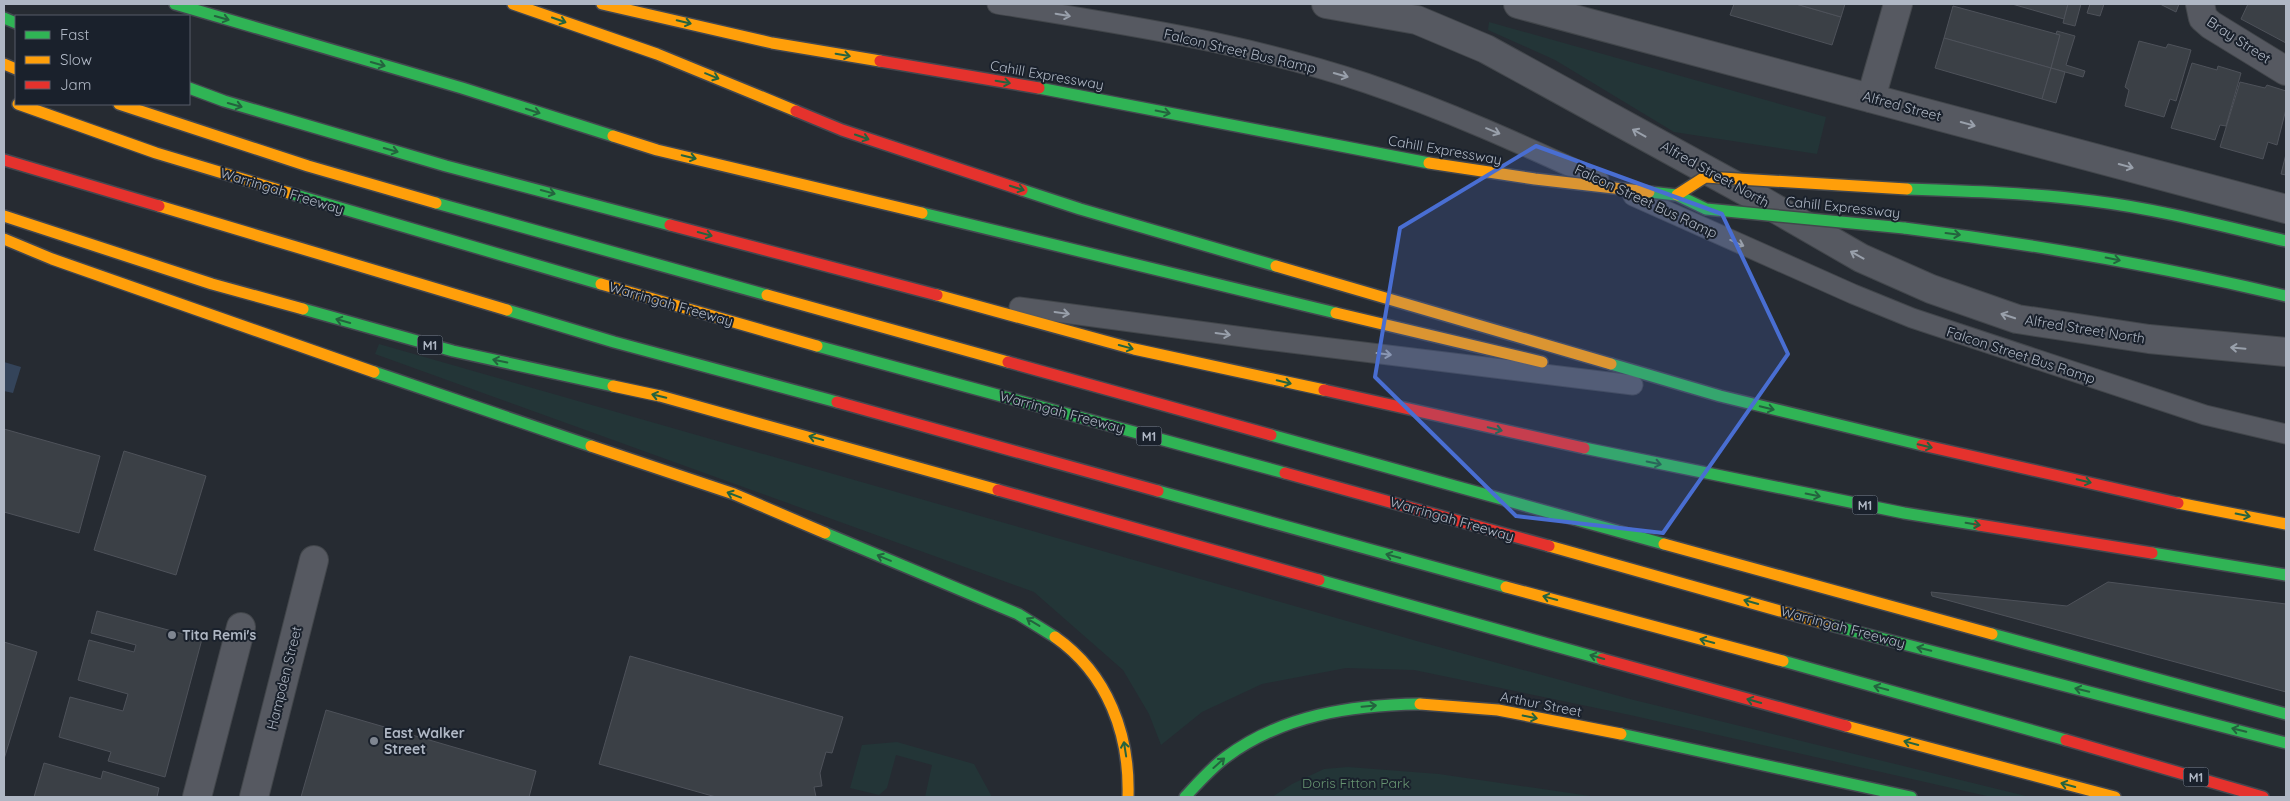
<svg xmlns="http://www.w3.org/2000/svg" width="2290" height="801" viewBox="0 0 2290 801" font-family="Quicksand,sans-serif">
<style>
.green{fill:#233537}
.water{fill:#34445a}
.building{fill:#3b4046;stroke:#4e525a}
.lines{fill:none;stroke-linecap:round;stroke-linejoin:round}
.lane-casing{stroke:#42464b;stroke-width:21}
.street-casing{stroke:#42464b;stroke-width:30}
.fast-casing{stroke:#43474f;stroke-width:14}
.slow-casing{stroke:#43474f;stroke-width:14}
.jam-casing{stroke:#43474f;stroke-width:14}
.lane{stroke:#565961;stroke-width:19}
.street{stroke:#565961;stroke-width:28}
.fast{stroke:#30b455;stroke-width:11}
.slow{stroke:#ff9f0a;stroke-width:11}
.jam{stroke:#e5322d;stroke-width:11}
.fast-bridge-casing{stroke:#43474d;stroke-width:14;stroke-linecap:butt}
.slow-bridge-casing{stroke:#43474d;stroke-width:14;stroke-linecap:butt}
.fast-bridge{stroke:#30b455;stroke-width:11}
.slow-bridge{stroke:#ff9f0a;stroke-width:11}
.oneway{stroke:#99a0ab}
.oneway2{stroke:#24633e}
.marked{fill:#496ed2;fill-opacity:0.2;stroke:#496ed2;stroke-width:4;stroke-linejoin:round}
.poi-dot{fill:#7f8691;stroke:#1a212c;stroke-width:2}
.labels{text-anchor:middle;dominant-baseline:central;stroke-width:4;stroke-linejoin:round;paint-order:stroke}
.shield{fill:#1a212c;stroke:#828a96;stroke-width:1}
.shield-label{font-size:12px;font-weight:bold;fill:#afb7c4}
.street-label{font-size:14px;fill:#afb7c4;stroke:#1a212c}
.poi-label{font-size:14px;font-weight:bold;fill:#afb7c4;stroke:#1a212c;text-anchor:start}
.park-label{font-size:14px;fill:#679471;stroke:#1a212c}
</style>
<rect width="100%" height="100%" fill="#262b32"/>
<g class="green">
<path d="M1489 22 1826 117 1817 154 1674 132 1555 60 1488 30Z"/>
<path d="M379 344 1417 641 1634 700 2030 797H1991L1630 715 1414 670 1346 668 1262 684 1202 712 1161 745 1149 714 1123 670 1034 592 375 354Z"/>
<path d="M897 742 974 764 992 797H925L932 765 896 755 887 788 879 795 850 788 862 745Z"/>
<path d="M1348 767 1439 774 1597 797H1272L1292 784 1324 769Z"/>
</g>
<path class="water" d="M4 362 21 367 13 393 4 391Z"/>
<g class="building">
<path d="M1734 4H1796L1841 17 1832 45 1730 15Z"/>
<path d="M1796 4H1845L1841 17Z"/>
<path d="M2012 4H2068L2064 19Z"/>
<path d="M2068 4H2081L2075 26 2063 23Z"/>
<path d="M2090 4H2104L2100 16 2087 13Z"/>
<path d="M2160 4H2179L2176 12Z"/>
<path d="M2248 4H2286V43L2241 19Z"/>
<path d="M1953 6 2060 35 2051 68 1944 38Z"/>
<path d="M2057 31 2075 36 2066 65 2085 71 2083 77 2051 68 2060 35 2056 34Z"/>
<path d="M1944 38 2051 68 2042 99 1935 68Z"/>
<path d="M2139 41 2166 48 2168 44 2191 50 2176 101 2170 99 2164 117 2125 106 2129 90 2125 87Z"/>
<path d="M2192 63 2217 70 2218 66 2241 73 2226 126 2220 125 2215 140 2171 128Z"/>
<path d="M2051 68 2065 72 2056 103 2042 99Z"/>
<path d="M2240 82 2265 88 2267 85 2286 91V109L2277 145 2268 142 2263 159 2220 147Z"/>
<path d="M2286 154V175L2281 174Z"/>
<path d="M4 429 100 456 79 533 4 512Z"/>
<path d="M124 451 206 476 176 575 94 550Z"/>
<path d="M2108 582 2286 604V692L1932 596 1931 592 2067 606Z"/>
<path d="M97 611 202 639 165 777 108 761 111 752 59 737 70 697 123 711 128 694 78 680 89 640 134 652 136 645 91 633Z"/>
<path d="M4 642 37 652 4 759Z"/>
<path d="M630 656 843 717 832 753 826 752 820 773 822 786 814 787 816 797H716L599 764Z"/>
<path d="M326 710 536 771 529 797H301Z"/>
<path d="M44 763 101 779 103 771 159 788 157 797H34Z"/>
</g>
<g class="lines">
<g class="lane-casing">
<g id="lane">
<path d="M997 4C1121 24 1247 43 1366 83 1446 110 1523 145 1599 180"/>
<path d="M1633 196 1853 294 1912 318 2205 415 2286 434"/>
<path d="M1019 307 1266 340 1633 385"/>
</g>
</g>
<g class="street-casing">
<g id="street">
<path d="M1326 4 1417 20 1486 49 1745 191 1861 258 1931 289 2017 319 2149 339 2286 352"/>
<path d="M1518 4 2286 209"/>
<path d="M2200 4 2203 18 2211 25 2286 71"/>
<path d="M1871 98 1898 4"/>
<path d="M197 797 241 627"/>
<path d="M254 797 314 560"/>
</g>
</g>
<g class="fast-casing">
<g id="fast">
<path d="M175 4 462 88 613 136"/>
<path d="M4 18 16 23"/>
<path d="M189 88 224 101 446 166 670 225"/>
<path d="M1039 88 1429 163"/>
<path d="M1907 189C1969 191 2031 193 2093 201 2158 209 2222 226 2286 241"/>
<path d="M1022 190 1080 209 1276 266"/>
<path d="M289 193 601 284"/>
<path d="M436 203 767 295"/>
<path d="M922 213 1336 313"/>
<path d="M1904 228C2033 244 2160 266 2286 296"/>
<path d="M303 309 453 351 613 386"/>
<path d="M507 310 614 342 837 402"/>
<path d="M817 346 1285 473"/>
<path d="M1611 364 1720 396 1922 445"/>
<path d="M374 372 591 446"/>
<path d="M1271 435 1664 544"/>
<path d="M1584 448 1904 513 1979 525"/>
<path d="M1158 491 1506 587"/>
<path d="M825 533 1018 614 1055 637"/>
<path d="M2152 553 2286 575"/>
<path d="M1319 580 1602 659"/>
<path d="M1830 625 2286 743"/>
<path d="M1992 634 2286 714"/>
<path d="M1783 661 2066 740"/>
<path d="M1621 734 1911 797"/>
<path d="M1185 797C1198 783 1211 768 1226 757 1283 715 1351 705 1420 704"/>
</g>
</g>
<g class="slow-casing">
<g id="slow">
<path d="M513 4 657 54 796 111"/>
<path d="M602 4 772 43 880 61"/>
<path d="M4 64 16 69"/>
<path d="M18 104 156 153 289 193"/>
<path d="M119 104 308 166 436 203"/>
<path d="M613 136 657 150 922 213"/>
<path d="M159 206 507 310"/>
<path d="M4 216 212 284 303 309"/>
<path d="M4 239 52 259 374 372"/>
<path d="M1276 266 1611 364"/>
<path d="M601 284 817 346"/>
<path d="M767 295 1008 362"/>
<path d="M937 295 1134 349 1324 390"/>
<path d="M1336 313 1542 362"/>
<path d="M613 386 660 396 998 490"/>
<path d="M591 446 734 494 825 533"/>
<path d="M2178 503 2286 524"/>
<path d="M1664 544 1992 634"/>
<path d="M1549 546 1830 625"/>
<path d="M1506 587 1783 661"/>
<path d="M1055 637C1108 674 1130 735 1128 797"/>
<path d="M1420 704 1498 710 1621 734"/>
<path d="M1846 726 2115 797"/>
</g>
</g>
<g class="jam-casing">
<g id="jam">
<path d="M880 61 1039 88"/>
<path d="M796 111 842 130 1022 190"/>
<path d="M4 160 159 206"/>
<path d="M670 225 937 295"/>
<path d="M1008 362 1271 435"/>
<path d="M1324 390 1584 448"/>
<path d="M837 402 1158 491"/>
<path d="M1922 445 2178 503"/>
<path d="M1285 473 1549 546"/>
<path d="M998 490 1319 580"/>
<path d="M1979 525 2152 553"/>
<path d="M1602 659 1846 726"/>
<path d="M2066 740 2263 797"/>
</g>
</g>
<use href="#lane" class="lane"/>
<use href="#street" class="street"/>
<use href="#fast" class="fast"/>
<use href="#slow" class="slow"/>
<use href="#jam" class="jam"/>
<g class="fast-bridge-casing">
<path id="fast-bridge" d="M1649 192 1677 195 1706 209 1904 228"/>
</g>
<g class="slow-bridge-casing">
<g id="slow-bridge">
<path d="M1429 163 1535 179 1649 192"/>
<path d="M1677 195 1705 177 1907 189"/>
</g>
</g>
<use href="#fast-bridge" class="fast-bridge"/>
<use href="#slow-bridge" class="slow-bridge"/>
</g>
<defs><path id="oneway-shaft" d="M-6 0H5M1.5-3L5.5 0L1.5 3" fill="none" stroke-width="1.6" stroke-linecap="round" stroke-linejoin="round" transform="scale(1.25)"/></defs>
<g class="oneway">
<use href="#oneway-shaft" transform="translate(1063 15) rotate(10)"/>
<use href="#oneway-shaft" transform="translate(1341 75) rotate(16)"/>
<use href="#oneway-shaft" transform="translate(1968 124) rotate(15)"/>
<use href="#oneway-shaft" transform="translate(1493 131) rotate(22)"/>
<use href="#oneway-shaft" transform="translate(1639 133) rotate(-151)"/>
<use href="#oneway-shaft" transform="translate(2126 166) rotate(15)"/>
<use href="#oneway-shaft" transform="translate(1737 243) rotate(24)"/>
<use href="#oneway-shaft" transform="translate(1857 255) rotate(-151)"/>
<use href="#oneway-shaft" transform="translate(1062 313) rotate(8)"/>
<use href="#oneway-shaft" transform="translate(2008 316) rotate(-162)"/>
<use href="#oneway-shaft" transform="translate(1223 334) rotate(8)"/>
<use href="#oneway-shaft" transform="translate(2238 348) rotate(-175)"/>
<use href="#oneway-shaft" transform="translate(1384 354) rotate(7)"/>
</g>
<g class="oneway2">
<use href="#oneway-shaft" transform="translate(222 18) rotate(16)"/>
<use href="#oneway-shaft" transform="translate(559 20) rotate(19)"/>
<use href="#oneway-shaft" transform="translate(684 22) rotate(13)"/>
<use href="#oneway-shaft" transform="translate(843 55) rotate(10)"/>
<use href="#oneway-shaft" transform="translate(378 64) rotate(16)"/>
<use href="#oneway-shaft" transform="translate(712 76) rotate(22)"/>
<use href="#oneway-shaft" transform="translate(1003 82) rotate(10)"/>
<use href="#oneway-shaft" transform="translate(235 105) rotate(16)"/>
<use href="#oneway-shaft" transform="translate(533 111) rotate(18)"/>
<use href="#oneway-shaft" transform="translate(1163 112) rotate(11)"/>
<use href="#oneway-shaft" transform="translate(862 137) rotate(19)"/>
<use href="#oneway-shaft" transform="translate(391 150) rotate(16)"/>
<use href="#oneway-shaft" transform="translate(689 157) rotate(13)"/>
<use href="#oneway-shaft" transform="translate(1017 188) rotate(18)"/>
<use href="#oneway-shaft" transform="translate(548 192) rotate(15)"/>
<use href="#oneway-shaft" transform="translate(705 234) rotate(15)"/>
<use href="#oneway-shaft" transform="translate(1953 234) rotate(7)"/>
<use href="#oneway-shaft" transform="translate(2113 259) rotate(11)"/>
<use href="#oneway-shaft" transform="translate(343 321) rotate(-164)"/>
<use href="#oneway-shaft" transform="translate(1126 347) rotate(15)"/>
<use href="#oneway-shaft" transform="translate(500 361) rotate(-168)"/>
<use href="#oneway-shaft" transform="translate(1284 382) rotate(13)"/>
<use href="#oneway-shaft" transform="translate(659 396) rotate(-167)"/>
<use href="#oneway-shaft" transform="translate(1767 408) rotate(14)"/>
<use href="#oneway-shaft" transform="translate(1495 429) rotate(13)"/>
<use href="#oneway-shaft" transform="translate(816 438) rotate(-165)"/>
<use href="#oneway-shaft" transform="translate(1925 446) rotate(13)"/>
<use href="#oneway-shaft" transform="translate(1654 463) rotate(12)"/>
<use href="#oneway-shaft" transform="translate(2084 481) rotate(13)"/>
<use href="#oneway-shaft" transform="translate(734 495) rotate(-159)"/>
<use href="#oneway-shaft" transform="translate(1813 495) rotate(11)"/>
<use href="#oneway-shaft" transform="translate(2243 515) rotate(11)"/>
<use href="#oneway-shaft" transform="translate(1973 524) rotate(9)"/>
<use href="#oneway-shaft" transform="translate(1393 556) rotate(-165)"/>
<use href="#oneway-shaft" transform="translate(884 558) rotate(-157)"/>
<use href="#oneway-shaft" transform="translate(1550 598) rotate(-165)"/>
<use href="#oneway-shaft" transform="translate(1751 602) rotate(-164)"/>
<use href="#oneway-shaft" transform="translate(1033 622) rotate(-149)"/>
<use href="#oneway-shaft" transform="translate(1707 641) rotate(-165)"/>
<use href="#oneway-shaft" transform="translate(1924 649) rotate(-166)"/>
<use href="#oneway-shaft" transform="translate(1597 657) rotate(-164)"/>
<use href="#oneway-shaft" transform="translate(1881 688) rotate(-165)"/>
<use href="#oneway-shaft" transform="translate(2082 690) rotate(-166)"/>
<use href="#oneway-shaft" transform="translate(1754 701) rotate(-164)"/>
<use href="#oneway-shaft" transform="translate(1369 706) rotate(-5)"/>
<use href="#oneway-shaft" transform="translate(1530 717) rotate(11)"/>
<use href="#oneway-shaft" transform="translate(2239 730) rotate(-166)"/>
<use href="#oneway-shaft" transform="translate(1911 743) rotate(-165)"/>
<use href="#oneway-shaft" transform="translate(1125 749) rotate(-99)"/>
<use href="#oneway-shaft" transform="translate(1219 763) rotate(-42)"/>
<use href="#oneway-shaft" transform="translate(2068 785) rotate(-165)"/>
</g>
<path class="marked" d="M1536 146 1722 214 1788 354 1663 533 1516 516 1375 377 1400 228Z"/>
<g class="poi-dot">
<circle cx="172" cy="635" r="5"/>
<circle cx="374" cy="741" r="5"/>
</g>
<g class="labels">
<g class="shield">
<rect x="417.5" y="335.5" width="25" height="19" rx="4"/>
<rect x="1136.5" y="426.5" width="25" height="19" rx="4"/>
<rect x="1852.5" y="495.5" width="25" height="19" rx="4"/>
<rect x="2183.5" y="767.5" width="25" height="19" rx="4"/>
</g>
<g class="shield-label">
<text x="430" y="345">M1</text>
<text x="1149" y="436">M1</text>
<text x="1865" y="505">M1</text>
<text x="2196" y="777">M1</text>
</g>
<g class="street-label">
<text transform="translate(2239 40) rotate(33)">Bray Street</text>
<text transform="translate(1240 51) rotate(13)">Falcon Street Bus Ramp</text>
<text transform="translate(1047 75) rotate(10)">Cahill Expressway</text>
<text transform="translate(1902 106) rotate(15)">Alfred Street</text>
<text transform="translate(1445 150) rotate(10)">Cahill Expressway</text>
<text transform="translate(1715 174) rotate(29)">Alfred Street North</text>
<text transform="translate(282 191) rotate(17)">Warringah Freeway</text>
<text transform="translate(1646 201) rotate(25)">Falcon Street Bus Ramp</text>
<text transform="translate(1843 207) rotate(6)">Cahill Expressway</text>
<text transform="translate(671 304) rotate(16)">Warringah Freeway</text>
<text transform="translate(2085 329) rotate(9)">Alfred Street North</text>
<text transform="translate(2021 355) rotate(18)">Falcon Street Bus Ramp</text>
<text transform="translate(1062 412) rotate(15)">Warringah Freeway</text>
<text transform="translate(1452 519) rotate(16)">Warringah Freeway</text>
<text transform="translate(1843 627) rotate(15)">Warringah Freeway</text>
<text transform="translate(284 678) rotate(-76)">Hampden Street</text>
<text transform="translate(1541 704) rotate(11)">Arthur Street</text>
</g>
<g class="poi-label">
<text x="182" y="635">Tita Remi's</text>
<text x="384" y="733">East Walker<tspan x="384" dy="16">Street</tspan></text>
</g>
<g class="park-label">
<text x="1356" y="783">Doris Fitton Park</text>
</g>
</g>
<rect width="2290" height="801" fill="none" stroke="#afb7c4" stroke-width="10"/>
<rect x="15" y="15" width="175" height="90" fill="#1a212c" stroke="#565d69"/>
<rect x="25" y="31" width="25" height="8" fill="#30b455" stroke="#565d69"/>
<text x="60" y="40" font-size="15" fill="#afb7c4">Fast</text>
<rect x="25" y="56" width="25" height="8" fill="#ff9f0a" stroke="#565d69"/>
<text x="60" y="65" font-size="15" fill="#afb7c4">Slow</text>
<rect x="25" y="81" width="25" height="8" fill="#e5322d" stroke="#565d69"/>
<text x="60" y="90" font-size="15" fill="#afb7c4">Jam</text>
</svg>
